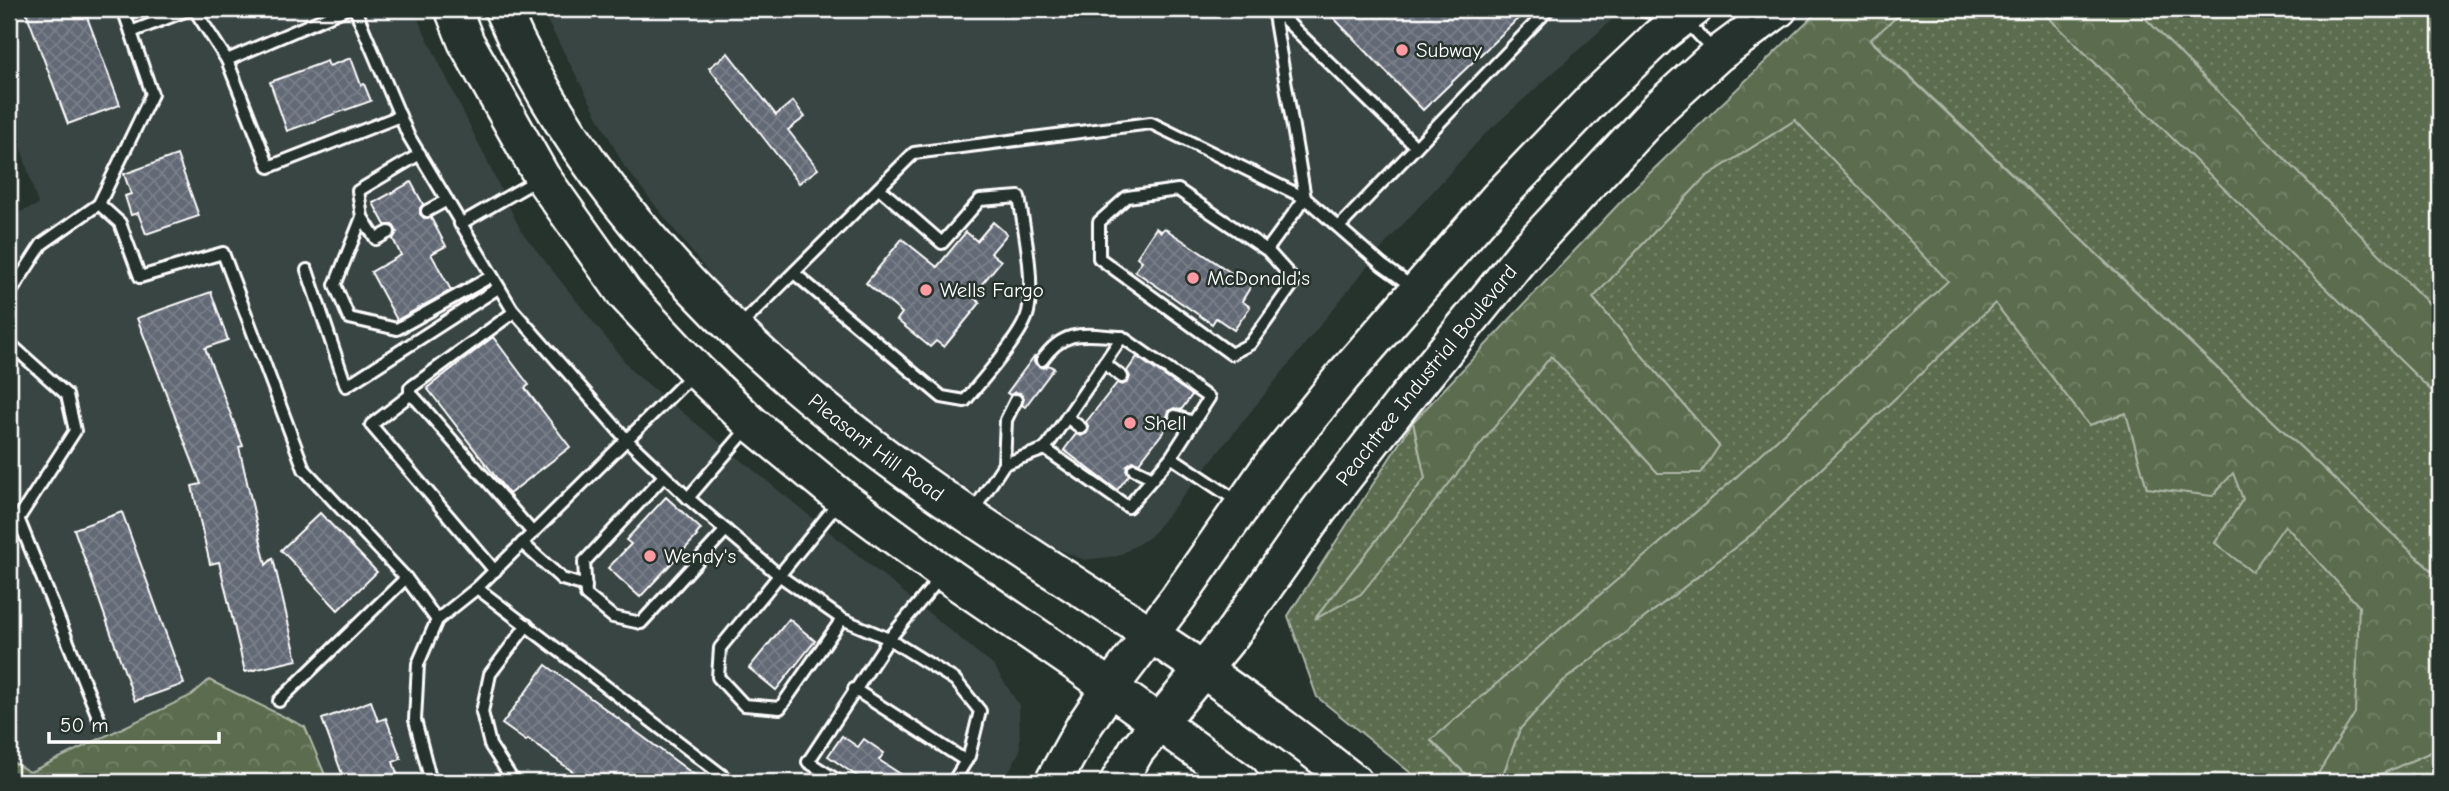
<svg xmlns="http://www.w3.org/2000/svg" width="2449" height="791" viewBox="0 0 2449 791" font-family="'Comic Neue',sans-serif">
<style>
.built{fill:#384442}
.grass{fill:url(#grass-dots);stroke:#aeb6a7;stroke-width:2}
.forest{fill:url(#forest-crowns);stroke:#aeb6a7;stroke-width:2}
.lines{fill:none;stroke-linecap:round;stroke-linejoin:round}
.stream{stroke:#91a5a8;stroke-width:7}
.building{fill:url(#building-cross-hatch);stroke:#fff;stroke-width:2}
.service-casing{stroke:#fff;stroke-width:16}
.trunk-casing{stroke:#fff;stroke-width:40}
.service{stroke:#26332d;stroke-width:10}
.trunk{stroke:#26332d;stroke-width:35}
.poi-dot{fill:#ff9aa2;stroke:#26332d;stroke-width:2.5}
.labels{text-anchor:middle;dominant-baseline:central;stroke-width:5;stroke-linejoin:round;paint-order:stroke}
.poi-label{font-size:21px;fill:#fff;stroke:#26332d;text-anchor:start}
.street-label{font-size:21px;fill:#fff;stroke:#26332d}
</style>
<defs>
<pattern id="grass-dots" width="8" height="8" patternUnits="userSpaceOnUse" patternTransform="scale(1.75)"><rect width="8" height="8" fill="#5c6d4f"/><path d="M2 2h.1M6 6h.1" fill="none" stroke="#748369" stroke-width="1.8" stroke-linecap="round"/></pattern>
<pattern id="forest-crowns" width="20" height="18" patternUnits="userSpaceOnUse" patternTransform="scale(1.75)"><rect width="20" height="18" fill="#5c6d4f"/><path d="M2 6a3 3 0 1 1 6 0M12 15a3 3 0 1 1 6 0" fill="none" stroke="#748369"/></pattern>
<pattern id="building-cross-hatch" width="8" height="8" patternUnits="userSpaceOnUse" patternTransform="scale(1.75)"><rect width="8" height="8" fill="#626a74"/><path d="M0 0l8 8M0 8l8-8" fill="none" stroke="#7a8089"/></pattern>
</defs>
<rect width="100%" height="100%" fill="#26332d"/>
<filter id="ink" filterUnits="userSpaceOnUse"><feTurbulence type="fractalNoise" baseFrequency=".0143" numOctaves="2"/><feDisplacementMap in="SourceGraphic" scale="14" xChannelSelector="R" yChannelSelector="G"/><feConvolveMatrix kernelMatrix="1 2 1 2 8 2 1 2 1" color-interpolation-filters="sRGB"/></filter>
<g filter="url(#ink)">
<g class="built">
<path d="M9 9H413L521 231 633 372 994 666 1019 705 1020 751 1003 782H328L305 727 209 680 193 694 30 772 9 760V216L38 205 9 107Z"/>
<path d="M541 9H1624L1484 135 1387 242 1150 537 1118 556 1084 560 1051 546 830 395 725 294 624 166Z"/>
</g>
<g class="grass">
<path d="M1906 9H2040L2440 399V579L1870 39Z"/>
<path d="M2136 9H2440V315Z"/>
<path d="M1795 120 1949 281 1732 481 1431 741 1474 782H1422L1317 697 1288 616 1413 422 1425 478 1316 617 1509 409 1551 356 1658 473 1719 446 1593 298 1704 178Z"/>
<path d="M1995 303 2089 425 2126 413 2147 488 2233 472 2243 499 2215 543 2285 525 2359 606 2356 713 2314 781 2379 775 2440 748V782H1500L1520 729 1562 682 1756 531Z"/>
</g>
<g class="forest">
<path d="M1820 9H1906L1870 40 2440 579V748L2379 775 2313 782 2355 713 2359 606 2285 525 2252 572 2215 543 2243 499 2233 473 2212 496 2147 488 2126 413 2089 425 1995 303 1756 531 1562 682 1520 729 1500 782H1474L1431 740 1732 481 1948 281 1795 120 1704 178 1593 298 1719 446 1701 473H1658L1551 356 1361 594 1315 619 1425 478 1413 422 1630 192Z"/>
<path d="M2040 9H2136L2440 315V399Z"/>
<path d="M209 680 305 727 328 782H9V760L30 772 192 695Z"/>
</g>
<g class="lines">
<path class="stream" d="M105 782H119"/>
</g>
<g class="building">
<path d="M25 9H84L120 105 68 124Z"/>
<path d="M1325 9H1528L1423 110Z"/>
<path d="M728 53 776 115 793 101 805 117 788 130 818 169 799 183 709 68Z"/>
<path d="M351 58 361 85 364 84 371 101 287 131 270 82 327 61 329 66Z"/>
<path d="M177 155 199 216 146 234 138 213 131 215 125 196 131 194 124 174Z"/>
<path d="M411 182 423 204 420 208V214L424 218H431L446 246 431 254 451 290 397 320 371 272 401 255 393 239 397 232 393 225H385L373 203Z"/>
<path d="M993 222 1007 234 991 253 1001 261 972 296 980 303 944 347 936 341 930 347 897 320 902 313 866 283 902 239 937 267 966 232 977 241Z"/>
<path d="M1156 228 1161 232 1164 228 1251 286 1242 301 1250 307 1234 330 1216 318 1212 324 1135 271 1142 261 1137 257Z"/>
<path d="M211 292 228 340 205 348 243 446 239 447 266 565 273 558 297 660 245 672 219 562 210 564 192 486 201 484 137 318Z"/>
<path d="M493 337 529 385 525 388 570 447 509 494 427 388Z"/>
<path d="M1035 355 1034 362 1038 366 1044 368 1048 365 1054 368 1025 407 1022 405 1024 399 1020 393 1015 392 1010 395 1007 393Z"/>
<path d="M1137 357 1192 395 1181 410 1174 408 1169 411 1167 417 1171 422 1139 463 1133 461 1127 465 1126 470 1129 475 1117 490 1064 450 1076 434 1081 436 1087 433 1089 428 1086 422 1117 383 1122 385 1128 382 1130 377 1127 371Z"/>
<path d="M666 497 701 529 696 535 697 536 640 597 608 568 631 544 626 540Z"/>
<path d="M122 512 184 684 135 701 74 529Z"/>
<path d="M320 513 377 572 338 610 281 550Z"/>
<path d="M789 619 815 641 776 690 749 668Z"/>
<path d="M546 665 704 782H587L528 739 526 741 502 724Z"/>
<path d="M371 701 378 721 386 718 401 759 393 762 400 782H345L322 719Z"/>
<path d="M842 736 858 747 864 739 884 753 879 760 913 782H866L858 777 828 756Z"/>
</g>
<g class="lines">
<g class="service-casing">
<g id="service">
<path d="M123 9 131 32 190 9"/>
<path d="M194 9 227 60 269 167 400 116"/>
<path d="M355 9 408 135 512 309 627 440 688 498 780 576 842 619 889 639 940 578"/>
<path d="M1273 9 1305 198 1382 265 1414 288"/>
<path d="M1274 9 1416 147"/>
<path d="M1635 9 1670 16"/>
<path d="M1687 22 1714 51"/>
<path d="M227 60 346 9"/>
<path d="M1178 190 1267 250 1295 281 1250 344 1231 354 1099 258V222L1127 197Z"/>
<path d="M99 204 120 223 140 277 223 253 304 469 406 578 279 701"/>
<path d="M427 211 447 200"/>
<path d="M362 217 335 285 349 318 397 329 492 276"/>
<path d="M460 224 537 180"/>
<path d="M1339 227 1549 9"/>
<path d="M389 232 376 239 362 217 358 191 420 154"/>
<path d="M307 270 346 386 498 288"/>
<path d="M794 273 942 397 965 401C981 381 1023 335 1028 312 1035 280 1024 229 1019 197L980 200 942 243 879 188"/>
<path d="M9 295 42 244 99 204 152 94 131 32"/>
<path d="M739 327 914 153 1151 123 1305 198 1267 250"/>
<path d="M9 343 67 395 75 431 9 533"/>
<path d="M1042 360C1065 327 1087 335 1122 337"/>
<path d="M1104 363 1122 377"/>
<path d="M410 395V388L514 312"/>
<path d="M1175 416 1193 422"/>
<path d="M1067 417 1081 428"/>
<path d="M1171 457 1128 507 1045 449 1122 337 1209 398 1171 457 1240 503"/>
<path d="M1004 464 1006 420 1016 400"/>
<path d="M1134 469 1153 478"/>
<path d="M664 476 584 562 586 595 613 617 641 623 726 530"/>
<path d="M688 498 748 428"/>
<path d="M839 502 720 648 718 677 744 705 780 708 842 619"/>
<path d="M972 513 1004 464 1045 449"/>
<path d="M18 518 99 719"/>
<path d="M522 543 562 579 586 586"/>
<path d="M495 571 371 425 410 395 416 399 533 533"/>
<path d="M406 578 437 620"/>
<path d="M477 588 694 373"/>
<path d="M854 689 966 761"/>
<path d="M431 782 415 720 418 664 437 620 477 588 731 782"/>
<path d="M518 782 512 779 490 745 482 712 490 674 527 625"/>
<path d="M840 782 808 762 889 639 955 680 980 711 969 756 953 782"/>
</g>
</g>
<g class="trunk-casing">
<g id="trunk">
<path d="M453 9 466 42 542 177 625 294 697 371 752 424 842 498 944 573 1077 664 1241 782"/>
<path id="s1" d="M502 9C577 182 723 334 873 447 961 514 1057 572 1150 634 1220 680 1288 730 1354 782"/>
<path d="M1053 782 1084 726 1109 689 1178 598 1268 469 1343 376 1499 197 1593 99 1659 36 1694 9"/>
<path id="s2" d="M1118 782 1136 751 1232 634 1319 510 1403 402 1526 251 1661 106 1717 55 1779 9"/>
</g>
</g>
<use href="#service" class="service"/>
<use href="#trunk" class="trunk"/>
</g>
</g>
<g class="poi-dot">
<circle cx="1402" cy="50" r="7"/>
<circle cx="1193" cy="278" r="7"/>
<circle cx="926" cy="290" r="7"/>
<circle cx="1130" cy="423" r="7"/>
<circle cx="650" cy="556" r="7"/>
</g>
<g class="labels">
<g class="poi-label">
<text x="1416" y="50">Subway</text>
<text x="1207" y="278">McDonald's</text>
<text x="940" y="290">Wells Fargo</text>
<text x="1144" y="423">Shell</text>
<text x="664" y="556">Wendy's</text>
</g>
<g class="street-label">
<text stroke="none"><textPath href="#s2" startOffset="511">Peachtree Industrial Boulevard</textPath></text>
<text stroke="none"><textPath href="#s1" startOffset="583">Pleasant Hill Road</textPath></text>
</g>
</g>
<rect width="2449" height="791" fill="none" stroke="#26332d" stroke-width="35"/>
<rect x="18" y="18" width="2414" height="756" fill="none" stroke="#fff" stroke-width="2.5" filter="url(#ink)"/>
<path d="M49 732v10h170v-10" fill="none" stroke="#ffffff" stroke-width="3.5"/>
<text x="60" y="732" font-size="21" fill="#ffffff" stroke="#26332d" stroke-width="5" paint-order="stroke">50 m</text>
</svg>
